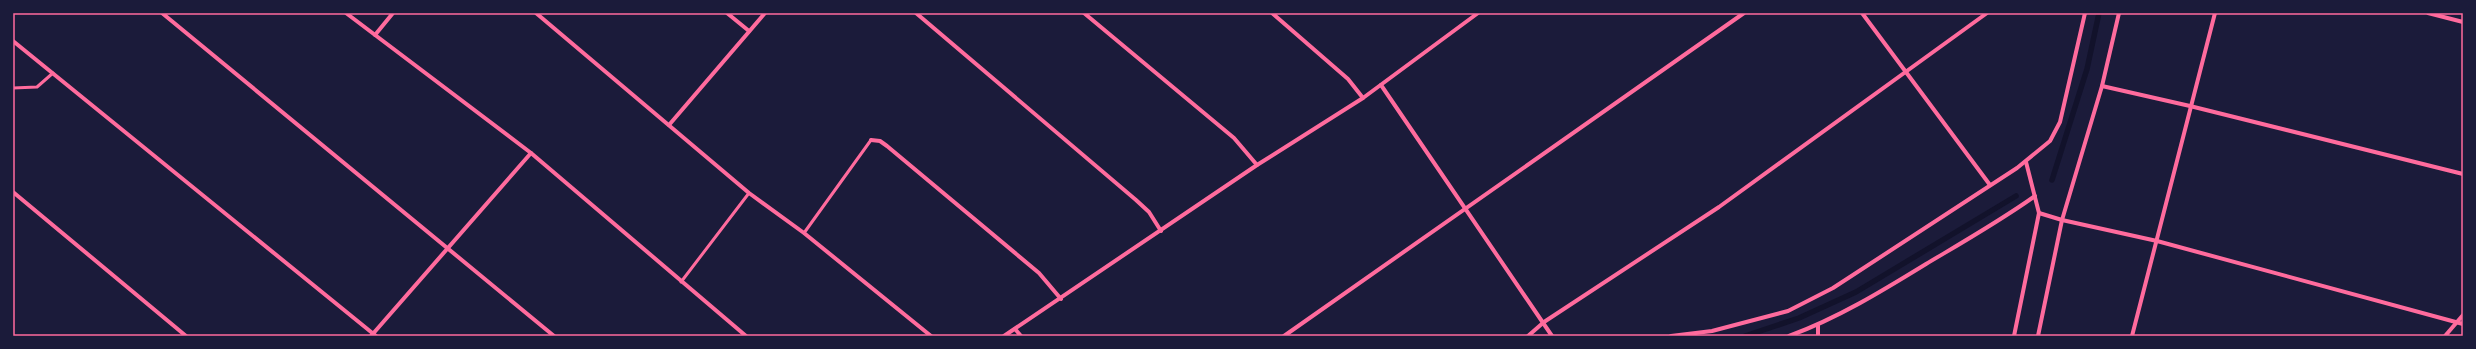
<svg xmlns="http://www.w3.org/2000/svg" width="2476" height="349" viewBox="0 0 2476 349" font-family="Mulish,sans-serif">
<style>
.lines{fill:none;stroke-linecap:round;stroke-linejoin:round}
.stream{stroke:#12122b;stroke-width:5.5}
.service{stroke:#ff6b9d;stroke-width:3}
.minor{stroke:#ff6b9d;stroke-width:4}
.neatline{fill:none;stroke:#ff6b9d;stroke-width:1.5}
</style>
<rect width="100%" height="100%" fill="#1b1b3a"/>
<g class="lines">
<g class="stream">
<path d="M2052 180 2087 69 2099 13"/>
<path d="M1745 336 1799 318 1856 292 2016 196"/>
</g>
<g class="service">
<path d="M13 88 37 87 53 73"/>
<path d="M804 233 871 140"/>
<path d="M681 282 749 193"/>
</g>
<g class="minor">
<path d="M162 13 554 336"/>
<path d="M346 13 531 153 746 336"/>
<path d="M536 13 749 193 804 233 931 336"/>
<path d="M727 13 749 31"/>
<path d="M916 13 1136 200 1149 212 1161 231"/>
<path d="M1084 13 1234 138 1257 165"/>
<path d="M1272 13 1348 79 1363 98"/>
<path d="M1862 13 1990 185"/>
<path d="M2428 13 2463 22"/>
<path d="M375 35 393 13"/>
<path d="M13 41 376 336"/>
<path d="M1381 85 1552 336"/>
<path d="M2102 86 2190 106 2463 174"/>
<path d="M669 125 765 13"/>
<path d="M871 140 880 141 887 146 1039 273 1061 299"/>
<path d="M13 192 186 336"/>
<path d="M2039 213 2062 220 2157 241 2463 324"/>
<path d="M1818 325V336"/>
<path d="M1015 329 1021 336"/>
<path d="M371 336 531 153"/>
<path d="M1004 336 1257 165 1363 98 1478 13"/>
<path d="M1284 336 1744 13"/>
<path d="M1528 336 1544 322 1719 207 1987 13"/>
<path d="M1671 336 1712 331 1788 311 1833 288 2017 168 2050 141 2060 122 2085 13"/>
<path d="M1789 336C1838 318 1882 291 1926 264 1963 242 2000 221 2035 196"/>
<path d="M2014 336 2039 213 2026 162"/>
<path d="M2038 336 2062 220 2102 86 2119 13"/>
<path d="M2132 336 2215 13"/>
<path d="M2445 336 2463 315"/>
</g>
</g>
<rect width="2476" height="349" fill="none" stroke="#1b1b3a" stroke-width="28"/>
<rect x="14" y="14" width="2448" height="321" class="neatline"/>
</svg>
